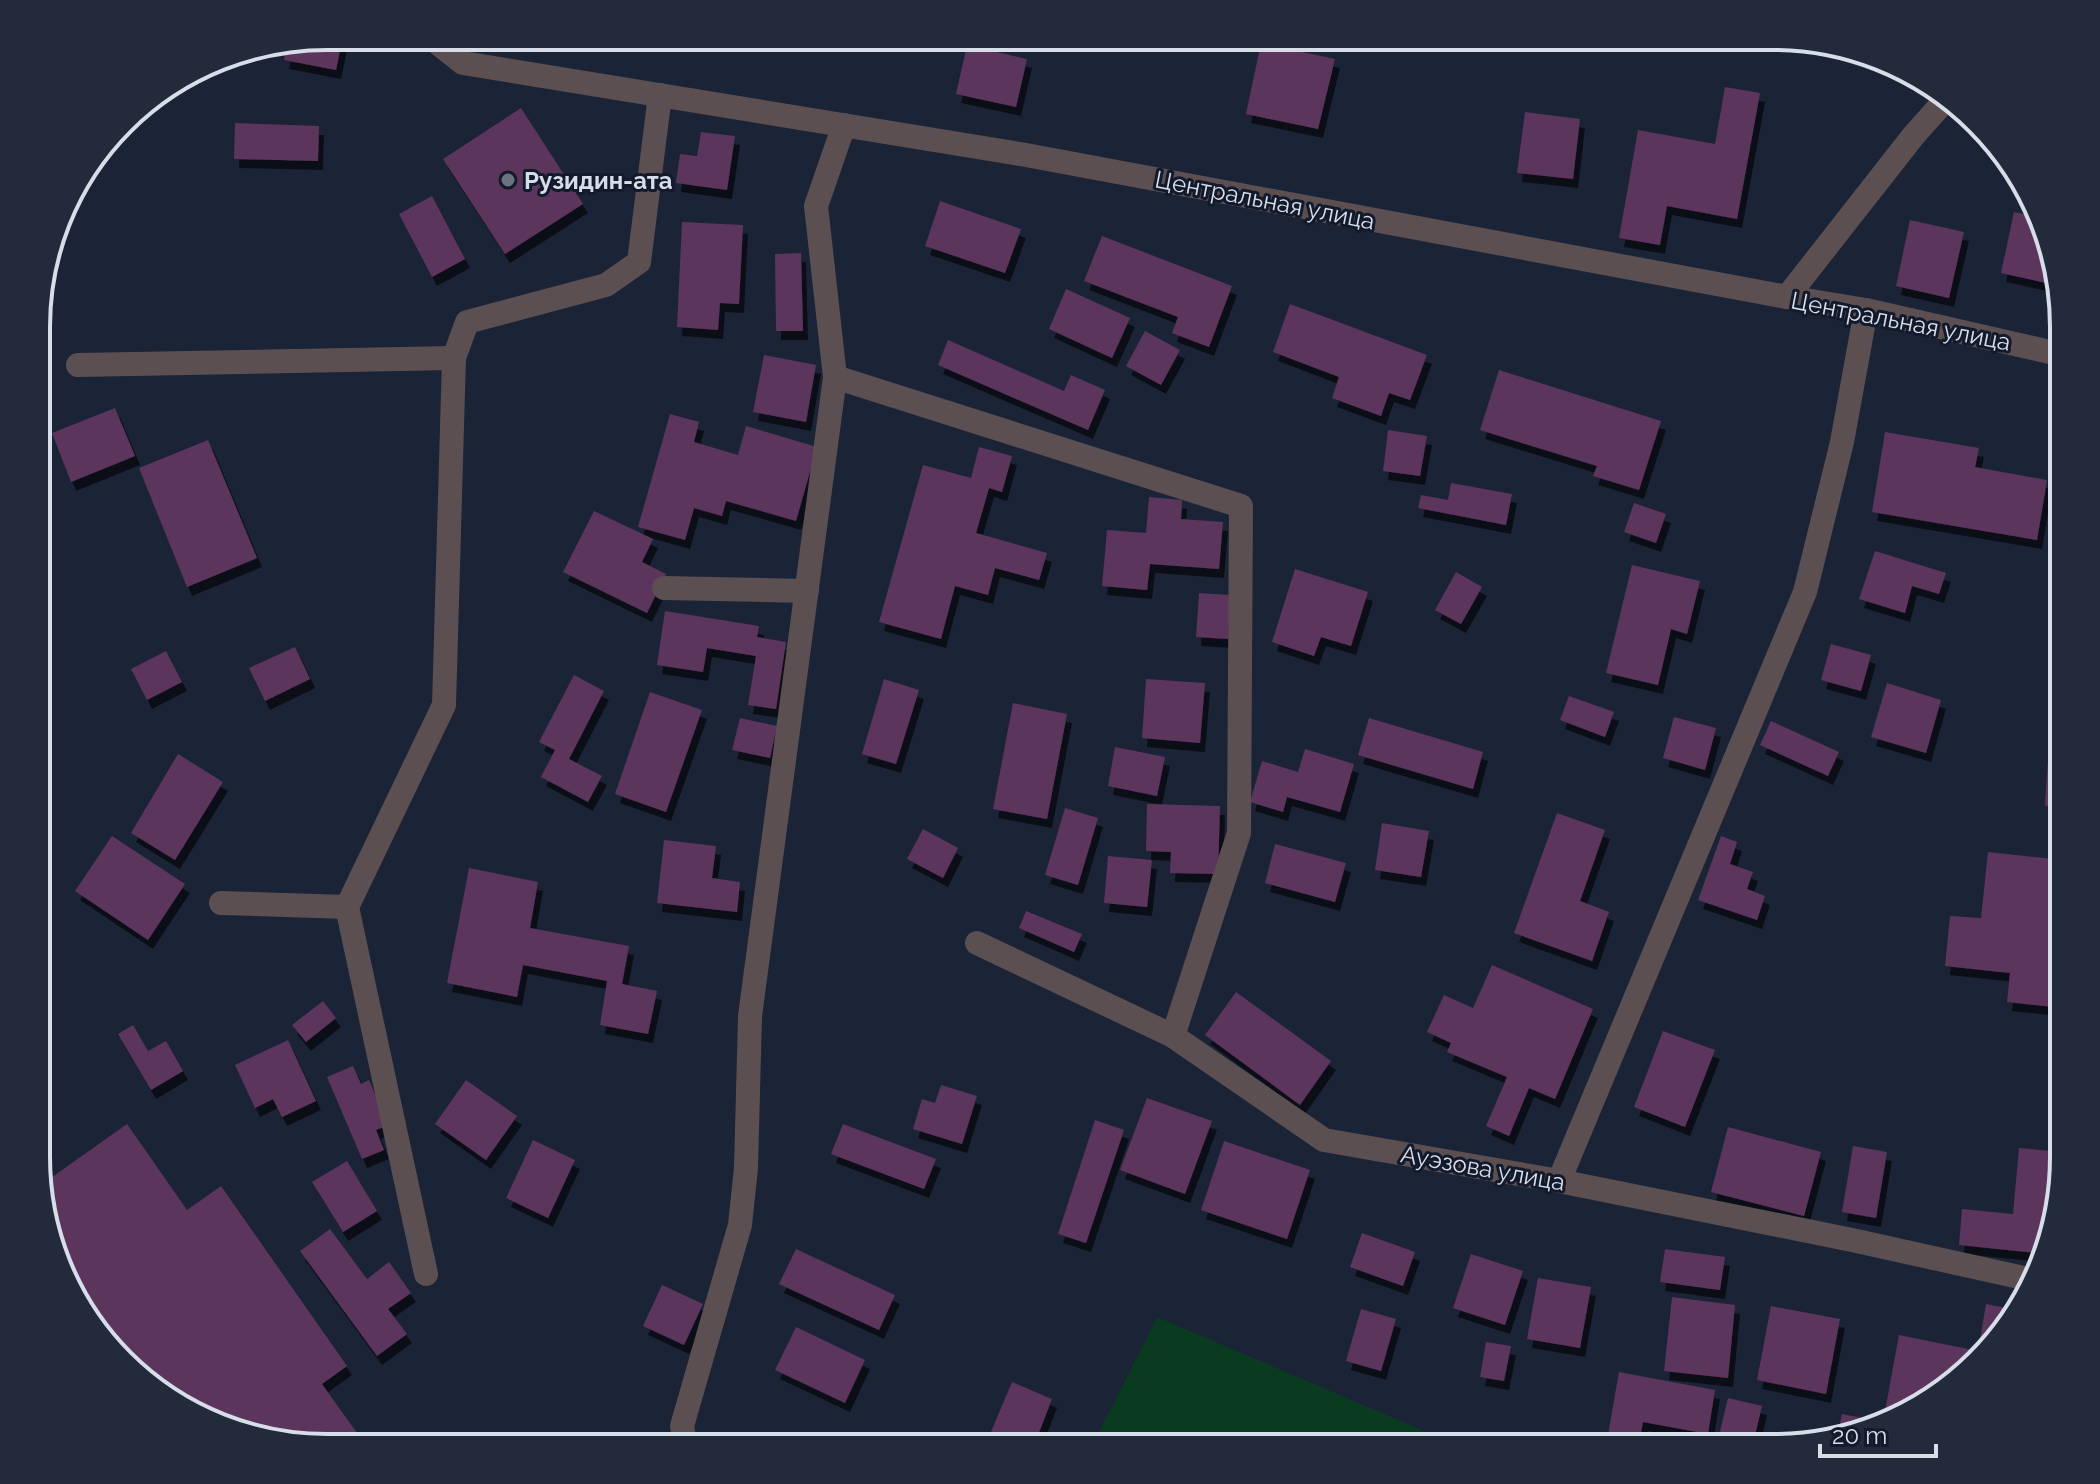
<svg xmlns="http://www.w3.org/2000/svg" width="2100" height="1484" viewBox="0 0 2100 1484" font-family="Raleway,sans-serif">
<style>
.green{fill:#0a3b21}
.building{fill:#5c345c;filter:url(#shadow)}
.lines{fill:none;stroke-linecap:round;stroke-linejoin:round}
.street{stroke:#5b4f51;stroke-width:24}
.worship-dot{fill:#6b7280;stroke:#121a2c;stroke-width:3}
.labels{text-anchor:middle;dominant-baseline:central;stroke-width:6;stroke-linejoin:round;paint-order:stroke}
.poi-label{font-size:24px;font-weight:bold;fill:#d8ddea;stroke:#121a2c;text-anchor:start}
.street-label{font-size:24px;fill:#d8ddea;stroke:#121a2c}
.rim{fill:none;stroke:#d8ddea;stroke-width:4}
</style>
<defs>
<filter id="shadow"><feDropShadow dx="5" dy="9" stdDeviation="0" flood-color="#0009"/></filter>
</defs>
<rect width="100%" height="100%" fill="#1b2336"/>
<path class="green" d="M1157 1317 1464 1448H1091Z"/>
<g class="building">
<path d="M327 36H343L336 70 284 60 287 44Z"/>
<path d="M1261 43 1335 59 1318 129 1246 114Z"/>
<path d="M967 45 1027 59 1016 107 956 94Z"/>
<path d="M1725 87 1760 93 1737 219 1667 206 1660 245 1619 238 1638 130 1715 144Z"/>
<path d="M521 108 583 204 505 254 443 159Z"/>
<path d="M1525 112 1580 119 1573 179 1517 173Z"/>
<path d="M235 123 319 126 318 161 234 159Z"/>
<path d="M701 132 735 136 727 190 676 183 680 154 697 156Z"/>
<path d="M432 196 465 259 432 277 399 214Z"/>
<path d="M940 201 1021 229 1005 273 925 246Z"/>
<path d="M2014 212 2039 217 2055 285 2001 273Z"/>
<path d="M1910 220 1964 232 1949 298 1896 286Z"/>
<path d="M682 222 743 225 739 304 720 303 718 330 677 327Z"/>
<path d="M1102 236 1232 286 1209 347 1172 333 1178 317 1084 281Z"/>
<path d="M801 253 803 331H776L775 254Z"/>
<path d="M1066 289 1130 318 1112 358 1049 329Z"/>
<path d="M1290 304 1427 355 1410 400 1389 393 1381 416 1332 398 1339 377 1273 352Z"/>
<path d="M1145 331 1180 350 1161 385 1126 366Z"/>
<path d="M948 340 1064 391 1071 375 1105 390 1088 430 938 365Z"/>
<path d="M764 355 816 365 806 422 753 412Z"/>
<path d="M1499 370 1661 421 1639 490 1593 476 1597 466 1480 430Z"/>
<path d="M115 408 135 456 71 482 52 433Z"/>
<path d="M670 414 699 422 694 442 738 455 746 426 817 447 796 521 726 501 722 516 694 508 685 540 638 527Z"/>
<path d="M1388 430 1427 436 1420 476 1383 471Z"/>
<path d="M1885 432 1979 448 1975 467 2047 480 2037 540 1872 512Z"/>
<path d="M208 440 257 558 187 587 139 468Z"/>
<path d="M979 447 1012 456 1002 492 989 488 976 533 1047 553 1039 580 995 568 988 595 955 586 941 639 879 622 923 465 971 478Z"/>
<path d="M1451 483 1512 494 1506 525 1418 508 1421 495 1448 500Z"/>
<path d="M1149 497 1182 500 1181 519 1223 522 1219 569 1150 564 1147 590 1102 586 1107 530 1146 533Z"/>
<path d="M1634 503 1666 514 1656 543 1624 532Z"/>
<path d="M594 511 653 539 642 562 666 574 647 613 563 572Z"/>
<path d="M1875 551 1946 573 1939 594 1912 586 1905 613 1859 599Z"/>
<path d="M1632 565 1700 581 1687 634 1671 629 1658 685 1606 673Z"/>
<path d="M1295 569 1368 592 1351 646 1321 637 1314 656 1272 642Z"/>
<path d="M1456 572 1482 587 1461 624 1435 610Z"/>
<path d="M1199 593 1230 595 1228 639 1196 637Z"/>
<path d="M665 611 759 626 757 637 786 642 776 709 748 705 756 656 707 648 703 672 657 665Z"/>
<path d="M1831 644 1871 655 1861 691 1821 680Z"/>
<path d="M295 647 310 679 265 701 249 668Z"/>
<path d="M166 651 182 682 147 700 131 669Z"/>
<path d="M574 675 604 691 569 759 602 776 588 802 541 777 555 750 539 742Z"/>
<path d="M884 679 919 690 896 764 862 754Z"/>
<path d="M1146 679 1205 683 1200 743 1142 738Z"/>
<path d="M1887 683 1941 700 1926 753 1871 737Z"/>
<path d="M650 692 702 710 666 812 615 794Z"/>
<path d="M1569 696 1614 712 1605 737 1560 720Z"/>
<path d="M1013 703 1067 714 1047 819 993 809Z"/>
<path d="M1674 717 1716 728 1705 770 1663 758Z"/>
<path d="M740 718 777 726 770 758 732 750Z"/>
<path d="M1369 718 1483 752 1473 789 1358 755Z"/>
<path d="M1771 721 1839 752 1828 776 1760 745Z"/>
<path d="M2049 743 2063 744V807L2045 806Z"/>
<path d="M1115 747 1165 757 1157 796 1108 786Z"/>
<path d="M1305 749 1354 764 1340 812 1287 797 1283 812 1250 802 1262 761 1298 772Z"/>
<path d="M178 754 223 782 175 860 131 833Z"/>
<path d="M1147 804 1220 806 1218 874 1170 873 1171 852 1146 851Z"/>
<path d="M1065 808 1098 818 1078 885 1045 875Z"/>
<path d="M1557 813 1605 830 1580 901 1609 912 1592 961 1514 933Z"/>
<path d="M1382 823 1429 831 1421 877 1375 870Z"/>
<path d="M923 829 958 848 943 878 907 859Z"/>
<path d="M112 836 185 884 148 940 75 891Z"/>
<path d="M1721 836 1737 842 1730 864 1753 872 1747 889 1765 896 1757 920 1698 900Z"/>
<path d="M664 840 716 846 712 878 740 882 737 912 657 903Z"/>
<path d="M1275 844 1346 863 1335 902 1265 883Z"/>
<path d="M1988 852 2063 860V1008L2007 1002 2010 973 1945 966 1950 916 1981 918Z"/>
<path d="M1108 856 1152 860 1147 907 1104 903Z"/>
<path d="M469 868 538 882 530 928 629 946 622 984 657 991 648 1034 600 1025 607 981 523 965 517 997 447 983Z"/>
<path d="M1026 911 1082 934 1074 952 1019 928Z"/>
<path d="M1492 965 1593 1009 1555 1099 1529 1088 1509 1136 1486 1126 1507 1077 1447 1052 1451 1043 1427 1032 1444 995 1473 1008Z"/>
<path d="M1236 992 1331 1061 1300 1105 1205 1035Z"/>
<path d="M323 1001 336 1018 306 1042 292 1025Z"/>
<path d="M133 1025 148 1051 166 1041 183 1071 151 1090 118 1034Z"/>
<path d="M1663 1031 1715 1050 1685 1127 1634 1107Z"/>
<path d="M288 1040 316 1101 282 1117 273 1099 255 1108 235 1065Z"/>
<path d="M353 1066 361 1084 369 1080 388 1125 376 1130 384 1150 362 1159 327 1077Z"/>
<path d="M466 1080 517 1116 486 1160 435 1124Z"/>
<path d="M941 1085 977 1096 962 1144 913 1129 922 1099 935 1103Z"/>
<path d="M1147 1098 1212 1121 1185 1194 1120 1170Z"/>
<path d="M1095 1120 1124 1130 1086 1243 1058 1234Z"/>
<path d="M127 1124 187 1210 221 1186 347 1366 322 1384 367 1447H308L233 1432 149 1388 75 1302 38 1195V1187Z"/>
<path d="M843 1124 936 1159 924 1189 831 1154Z"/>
<path d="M1728 1127 1821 1152 1804 1216 1711 1192Z"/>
<path d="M533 1140 575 1160 548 1218 506 1198Z"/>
<path d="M1224 1141 1310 1170 1287 1239 1201 1210Z"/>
<path d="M1853 1146 1887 1152 1876 1218 1842 1212Z"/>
<path d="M2019 1148 2063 1152V1176L2047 1254 1959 1245 1962 1209 2013 1214Z"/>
<path d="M347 1161 377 1211 343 1232 312 1182Z"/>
<path d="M330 1229 367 1279 389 1262 411 1293 388 1309 407 1334 377 1356 300 1251Z"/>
<path d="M1362 1233 1415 1252 1403 1286 1350 1267Z"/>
<path d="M796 1249 895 1295 879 1330 779 1284Z"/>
<path d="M1665 1249 1725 1257 1720 1290 1660 1282Z"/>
<path d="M1471 1254 1523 1271 1505 1325 1453 1308Z"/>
<path d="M1538 1278 1591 1287 1580 1348 1527 1339Z"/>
<path d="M662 1285 703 1304 684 1345 643 1326Z"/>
<path d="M1672 1297 1735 1305 1728 1378 1664 1371Z"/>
<path d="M1986 1304 2011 1309 2004 1335 1902 1418 1838 1433 1842 1414 1883 1422 1899 1335 1978 1351Z"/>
<path d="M1771 1306 1840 1319 1826 1394 1757 1380Z"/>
<path d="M1361 1309 1396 1319 1381 1371 1346 1361Z"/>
<path d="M796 1327 865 1360 845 1403 775 1370Z"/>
<path d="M1486 1342 1511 1346 1504 1381 1480 1377Z"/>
<path d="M1619 1372 1715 1390 1708 1434 1643 1422 1638 1448 1606 1446Z"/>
<path d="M1012 1382 1052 1399 1033 1448H1009L988 1439Z"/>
<path d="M1728 1398 1762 1406 1752 1448H1716Z"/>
</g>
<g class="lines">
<g class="street">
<path d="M429 36 463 63 1026 155 1787 297 1866 310 2063 355"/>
<path d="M1787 297 1914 135 1949 96"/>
<path d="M78 365 454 358"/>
<path d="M835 377 1241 506 1239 833 1173 1036"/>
<path d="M664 588 807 591"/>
<path d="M221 903 347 907 444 705 454 358 467 322 606 285 639 262 660 95"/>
<path d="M347 907 426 1274"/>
<path d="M977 943 1173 1036 1324 1140 1559 1181 1852 1240 2033 1280"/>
<path d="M1559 1181 1805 592 1842 442 1866 310"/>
<path d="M686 1448 682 1426 740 1225 746 1168 750 1016 835 377 816 206 844 125"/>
</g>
</g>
<circle class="worship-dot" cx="508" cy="180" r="8"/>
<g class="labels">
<g class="poi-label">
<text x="524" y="180">Рузидин-ата</text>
</g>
<g class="street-label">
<text transform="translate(1265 200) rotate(11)">Центральная улица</text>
<text transform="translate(1901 321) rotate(11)">Центральная улица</text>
<text transform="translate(1483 1168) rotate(10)">Ауэзова улица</text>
</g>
</g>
<path d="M0 0H2100V1484H0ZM327 50H1773A277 277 0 0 1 2050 327V1157A277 277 0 0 1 1773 1434H327A277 277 0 0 1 50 1157V327A277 277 0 0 1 327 50Z" fill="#222a3b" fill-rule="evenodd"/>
<path class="rim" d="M327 50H1773A277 277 0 0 1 2050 327V1157A277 277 0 0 1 1773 1434H327A277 277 0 0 1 50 1157V327A277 277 0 0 1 327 50Z"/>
<path d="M1820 1444v12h116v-12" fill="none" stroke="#d8ddea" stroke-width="4"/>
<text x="1832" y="1444" font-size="24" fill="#d8ddea" stroke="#121a2c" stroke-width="6" paint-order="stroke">20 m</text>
</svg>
